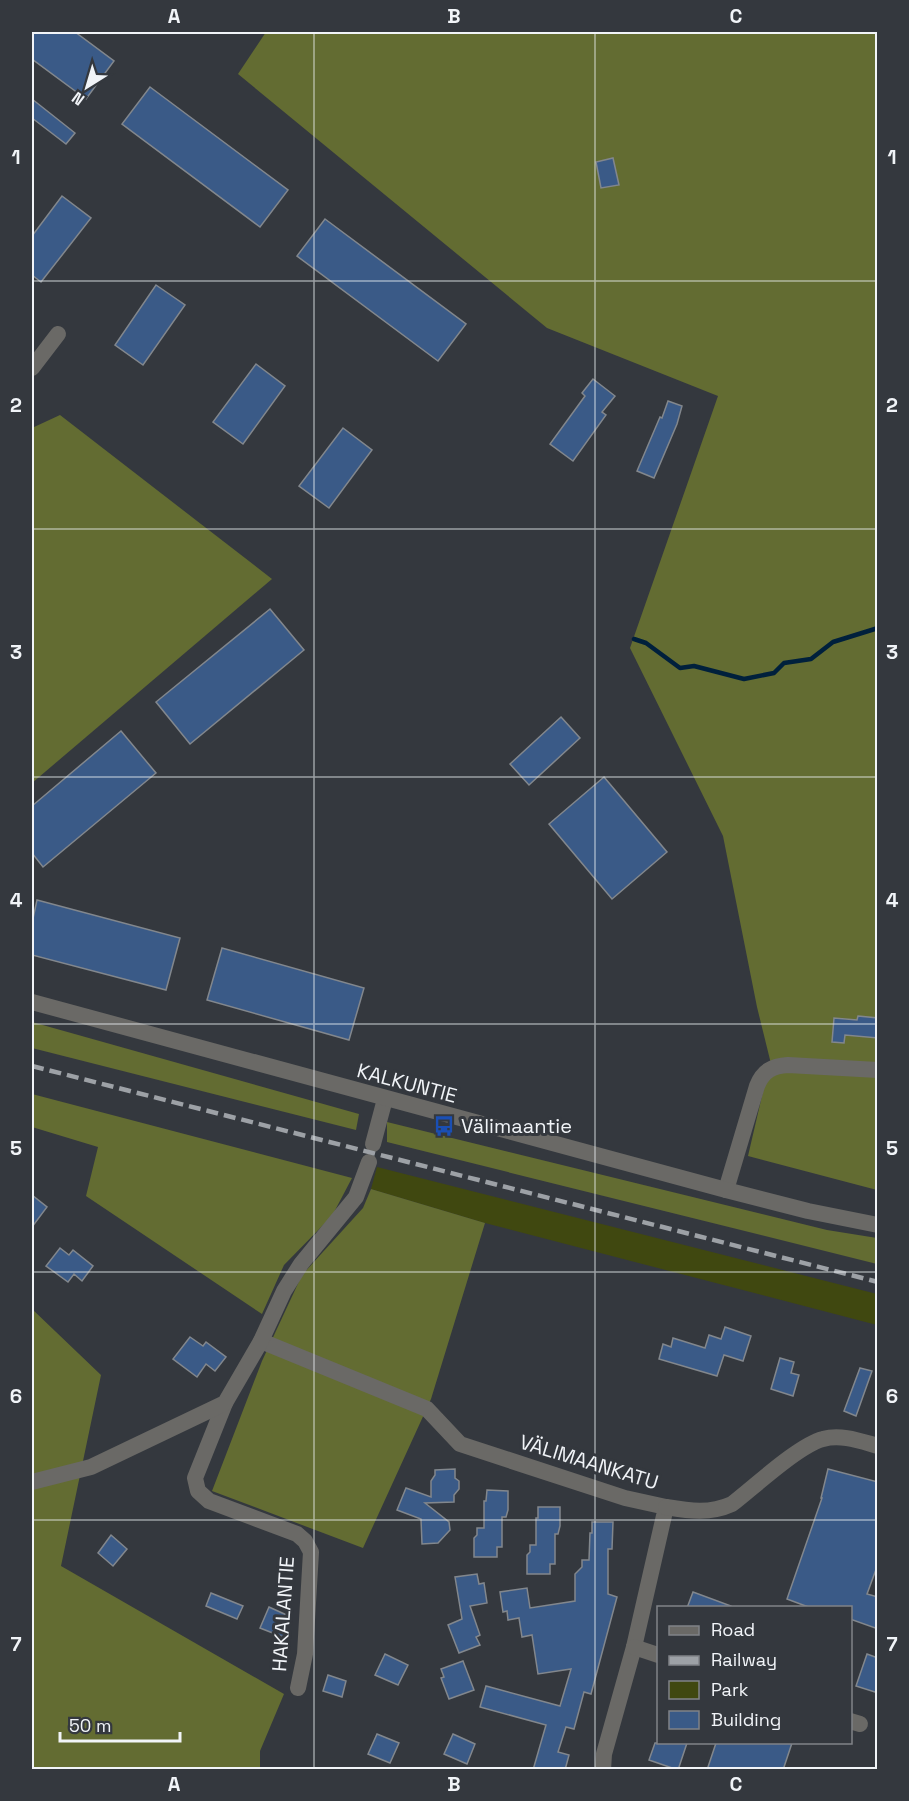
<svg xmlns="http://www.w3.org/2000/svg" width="909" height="1801" viewBox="0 0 909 1801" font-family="'Space Grotesk',sans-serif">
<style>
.green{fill:#404810}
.forest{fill:#636c32}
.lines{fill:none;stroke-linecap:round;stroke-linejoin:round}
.stream{stroke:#00203c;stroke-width:4.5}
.building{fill:#3a5a87;stroke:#82878d;stroke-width:1.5}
.minor{stroke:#6a6966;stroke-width:16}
.tertiary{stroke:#6a6966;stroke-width:16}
.rail{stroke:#9da1a6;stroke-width:4.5;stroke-dasharray:12 6;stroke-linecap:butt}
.grid{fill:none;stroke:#f1f4f8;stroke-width:1.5;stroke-opacity:0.55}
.labels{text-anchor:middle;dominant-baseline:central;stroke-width:6;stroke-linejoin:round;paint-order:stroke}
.street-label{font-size:20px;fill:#f1f4f8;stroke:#34383e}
.poi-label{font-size:20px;fill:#f1f4f8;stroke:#34383e;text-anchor:start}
.neatline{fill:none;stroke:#f1f4f8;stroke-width:2}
.grid-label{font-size:20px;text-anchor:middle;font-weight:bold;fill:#f1f4f8}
</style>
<rect width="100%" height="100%" fill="#34383e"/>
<path class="green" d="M377 1167 877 1294V1325L485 1223 371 1189Z"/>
<g class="forest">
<path d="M266 32H877V1190L748 1156 765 1083 773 1072 757 1007 723 836 630 648 718 396 547 328 238 74Z"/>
<path d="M60 415 272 579 32 783V428Z"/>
<path d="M32 1022 359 1114 356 1130 32 1048Z"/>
<path d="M32 1094 352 1178 332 1216 284 1265 262 1314 86 1196 98 1147 32 1127Z"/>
<path d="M387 1122 827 1230 877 1238V1264L387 1142Z"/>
<path d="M371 1189 485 1223 431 1399 363 1548 212 1491 262 1361 302 1275 363 1208Z"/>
<path d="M32 1309 101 1375 61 1566 284 1694 260 1751V1769H32Z"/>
</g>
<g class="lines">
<path class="stream" d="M634 639 646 643 680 668 694 666 744 679 774 673 784 663 811 659 833 642 878 628"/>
</g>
<g class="building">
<path d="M32 32H75L114 61 86 99 32 59Z"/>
<path d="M150 87 288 190 260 227 122 124Z"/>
<path d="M32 99 75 133 66 144 32 118Z"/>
<path d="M613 158 619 185 601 188 596 162Z"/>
<path d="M62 196 91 218 41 282 32 275V236Z"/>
<path d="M325 219 466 324 438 361 297 256Z"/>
<path d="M156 285 185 305 143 365 115 345Z"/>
<path d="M256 364 285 386 243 444 213 422Z"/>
<path d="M593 379 615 396 602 412 606 415 573 461 550 444 585 396 582 393Z"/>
<path d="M668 401 682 406 677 424 654 478 637 471 660 417 662 418Z"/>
<path d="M343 428 372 450 329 508 299 486Z"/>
<path d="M270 609 304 650 190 744 156 702Z"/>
<path d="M561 717 580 738 529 785 510 764Z"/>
<path d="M121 731 156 773 43 867 32 853V806Z"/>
<path d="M604 777 667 852 612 899 549 824Z"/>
<path d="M37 900 180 938 166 990 32 955V923Z"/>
<path d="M222 948 364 988 349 1040 207 1000Z"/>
<path d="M858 1016 878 1018V1038L845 1035 844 1043 832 1042 834 1018 857 1020Z"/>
<path d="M32 1195 47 1207 32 1227Z"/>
<path d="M60 1248 69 1255 73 1250 93 1266 82 1281 74 1274 68 1282 46 1266Z"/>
<path d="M725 1327 751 1336 743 1361 724 1355 717 1376 659 1359 663 1344 671 1347 673 1338 705 1348 709 1335 721 1339Z"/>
<path d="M190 1337 203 1346 206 1342 226 1357 215 1371 206 1364 197 1377 173 1359Z"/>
<path d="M780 1358 794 1362 791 1373 799 1375 793 1396 771 1389Z"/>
<path d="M860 1368 872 1371 856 1416 844 1411Z"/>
<path d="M455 1469V1478L459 1481V1489L454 1495V1502L425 1503 449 1522 450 1530 438 1543 422 1544 421 1519 397 1510 406 1488 431 1497V1481L435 1475V1470Z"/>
<path d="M828 1469 878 1482V1564L867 1594 878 1597V1629L850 1619V1608H811L787 1599 822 1498H821Z"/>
<path d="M487 1490 508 1491V1510L506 1517H502V1547H497V1557H474V1538L477 1535V1528H484V1501H486Z"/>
<path d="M538 1507H560V1526L558 1534H555V1564H550V1574H527V1555L530 1552V1545H536V1518H538Z"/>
<path d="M592 1522H613L612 1549H608V1594L617 1597 591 1694 584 1692 574 1729 566 1727 558 1752 569 1755 565 1770H533L546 1725 480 1707 486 1686 560 1706 571 1669 538 1674 532 1635 522 1637 519 1618 508 1620 507 1611 503 1612 500 1592 527 1588 530 1608 575 1601V1574L582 1567V1560H589L590 1533H592Z"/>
<path d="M111 1535 127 1549 113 1566 98 1553Z"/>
<path d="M477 1574 479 1584 484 1583 487 1603 470 1606 480 1635 476 1637 480 1645 459 1653 448 1625 462 1619 455 1577Z"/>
<path d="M693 1592 731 1606V1608H687Z"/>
<path d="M211 1593 243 1606 237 1619 206 1606Z"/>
<path d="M269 1607 291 1617 283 1637 260 1628Z"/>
<path d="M385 1654 408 1665 398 1685 375 1675Z"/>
<path d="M867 1654 878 1658V1693L856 1686Z"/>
<path d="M463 1661 474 1690 449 1699 441 1678 444 1677 441 1669Z"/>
<path d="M328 1675 346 1681 342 1697 323 1691Z"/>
<path d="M377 1734 399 1743 390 1763 368 1754Z"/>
<path d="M453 1734 475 1744 467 1764 444 1754Z"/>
<path d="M655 1743H687L678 1770 649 1760Z"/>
<path d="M716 1743H792L783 1770H707Z"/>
</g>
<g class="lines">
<g class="minor">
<path d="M32 368 58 334"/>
<path d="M373 1144 385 1099"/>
<path d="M726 1190 757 1086C763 1071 772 1066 788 1065L878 1070"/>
<path d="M261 1341 427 1409 460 1444 625 1498 666 1507 634 1647 604 1754 603 1770"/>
<path d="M225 1403 195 1478 198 1491 209 1501 297 1534 305 1541 311 1552 305 1654 298 1688"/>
<path d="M32 1482 91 1467 225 1403 261 1341 284 1291 301 1264 356 1197 369 1162"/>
<path d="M666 1507C690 1511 710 1514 732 1504 753 1488 799 1445 823 1439 841 1434 860 1441 878 1446"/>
<path d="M634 1647 658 1655"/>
<path d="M850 1721 860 1724"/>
</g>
<path class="tertiary" d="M32 1002 726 1190 808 1211 878 1225"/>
<path class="rail" d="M32 1066 878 1282"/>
</g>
<path class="grid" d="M314 32V1770M595 32V1770M32 281H878M32 529H878M32 777H878M32 1024H878M32 1272H878M32 1520H878"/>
<defs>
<g id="bus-bare" transform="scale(1.62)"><path d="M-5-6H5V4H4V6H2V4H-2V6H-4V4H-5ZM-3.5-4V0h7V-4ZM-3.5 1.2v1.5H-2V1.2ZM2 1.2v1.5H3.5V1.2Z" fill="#1a4fb4" stroke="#34383e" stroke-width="2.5" paint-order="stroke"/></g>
</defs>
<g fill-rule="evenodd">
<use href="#bus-bare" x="444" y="1126"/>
</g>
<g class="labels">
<g class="street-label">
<text transform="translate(407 1083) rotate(15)">KALKUNTIE</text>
<text transform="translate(589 1462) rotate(17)">VÄLIMAANKATU</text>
<text transform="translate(283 1614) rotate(-86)">HAKALANTIE</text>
</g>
<g class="poi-label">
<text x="461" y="1126">Välimaantie</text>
</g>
</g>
<rect width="909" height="1801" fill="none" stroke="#34383e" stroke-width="66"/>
<rect x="657" y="1606" width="195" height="138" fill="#34383e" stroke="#808388" stroke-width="1.5"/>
<rect x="669" y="1626" width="30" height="9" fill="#6a6966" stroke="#808388" stroke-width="1.5"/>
<text x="711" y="1636" font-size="18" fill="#f1f4f8">Road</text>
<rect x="669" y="1656" width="30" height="9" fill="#9da1a6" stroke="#808388" stroke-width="1.5"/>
<text x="711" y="1666" font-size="18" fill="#f1f4f8">Railway</text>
<rect x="669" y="1681" width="30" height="18" fill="#404810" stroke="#808388" stroke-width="1.5"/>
<text x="711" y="1696" font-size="18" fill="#f1f4f8">Park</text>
<rect x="669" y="1711" width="30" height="18" fill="#3a5a87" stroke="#808388" stroke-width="1.5"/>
<text x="711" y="1726" font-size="18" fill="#f1f4f8">Building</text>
<g transform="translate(87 87) rotate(217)" stroke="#34383e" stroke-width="4.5" paint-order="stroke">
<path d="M0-4.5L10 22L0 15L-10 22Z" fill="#f1f4f8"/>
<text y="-9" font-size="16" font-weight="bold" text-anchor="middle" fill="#f1f4f8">N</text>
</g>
<path d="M60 1732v9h120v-9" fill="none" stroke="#f1f4f8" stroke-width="3"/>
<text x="69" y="1732" font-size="18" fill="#f1f4f8" stroke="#34383e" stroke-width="4.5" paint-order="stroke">50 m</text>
<rect x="33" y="33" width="843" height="1735" class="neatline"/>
<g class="grid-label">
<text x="174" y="23">A</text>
<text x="454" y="23">B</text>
<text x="736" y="23">C</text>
<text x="16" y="164">1</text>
<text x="892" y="164">1</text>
<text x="16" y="412">2</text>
<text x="892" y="412">2</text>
<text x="16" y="659">3</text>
<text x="892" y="659">3</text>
<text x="16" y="907">4</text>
<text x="892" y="907">4</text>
<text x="16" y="1155">5</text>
<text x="892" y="1155">5</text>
<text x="16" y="1403">6</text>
<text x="892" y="1403">6</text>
<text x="16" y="1651">7</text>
<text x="892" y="1651">7</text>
<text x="174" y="1791">A</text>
<text x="454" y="1791">B</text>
<text x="736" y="1791">C</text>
</g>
</svg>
